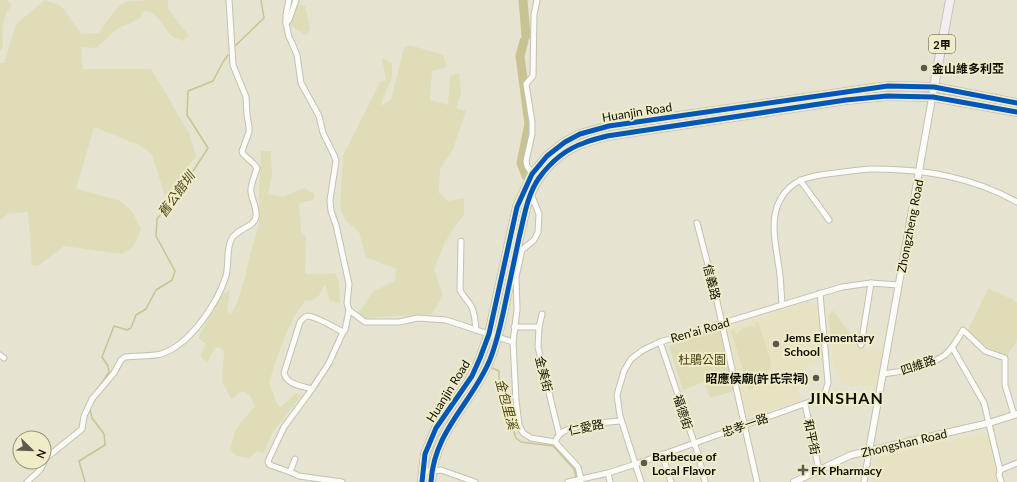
<svg xmlns="http://www.w3.org/2000/svg" width="1017" height="482" viewBox="0 0 1017 482" font-family="Lato,'Noto Sans TC',sans-serif">
<style>
.built{fill:#e7e3c2}
.green{fill:#dfdcb8}
.lines{fill:none;stroke-linecap:round;stroke-linejoin:round}
.stream{stroke:#c8c392;stroke-width:1.5}
.river{stroke:#c8c392;stroke-width:9}
.minor-casing{stroke:#c3c1b2;stroke-width:7}
.tertiary-casing{stroke:#c3c1b2;stroke-width:8}
.primary-casing{stroke:#c6c5bc;stroke-width:10}
.minor{stroke:#fbfbf8;stroke-width:5}
.tertiary{stroke:#fbfbf8;stroke-width:6}
.primary{stroke:#f4eef0;stroke-width:8}
.cycleway-casing{stroke:#efecc7;stroke-width:8}
.cycleway{stroke:#0057b8;stroke-width:5}
.poi-dot{fill:#5a594b;stroke:#efecc7;stroke-width:1.5}
.labels{text-anchor:middle;dominant-baseline:central;stroke-width:4;stroke-linejoin:round;paint-order:stroke}
.shield{fill:#efecc7;stroke:#52513e;stroke-width:1}
.shield-label{font-size:11px;font-weight:bold;fill:#0f0e03}
.poi-label{font-size:12px;font-weight:bold;fill:#0f0e03;stroke:#efecc7;text-anchor:start}
.street-label{font-size:12px;fill:#0f0e03;stroke:#efecc7}
.park-label{font-size:12px;fill:#423d0b;stroke:#efecc7}
.water-label{font-size:13px;font-style:italic;fill:#4d4817;stroke:#efecc7}
.district-label{font-size:16px;font-weight:bold;letter-spacing:1px;fill:#0f0e03;stroke:#efecc7}
</style>
<rect width="100%" height="100%" fill="#e6e4d0"/>
<g class="built">
<path d="M810 301 817 306 823 359 794 375 801 401 747 417 742 399 727 329Z"/>
<path d="M833 309 844 325 863 348 883 351 876 388 858 384 857 387 843 385 834 368 827 315Z"/>
<path d="M983 433 989 437 992 449 996 482H871L876 458Z"/>
</g>
<g class="green">
<path d="M0 0H7L12 5C1 19 2 31 3 48L0 50Z"/>
<path d="M45 0 61 6 81 34 99 33C106 23 115 7 126 2 136 0 157 0 168 0V9L189 36 183 41C179 39 174 38 171 35 161 26 159 11 144 11L139 19 117 29 96 48 81 47 83 69H151L189 133 196 156 165 196 152 154 139 145 94 127 76 189 118 200 131 210 141 229 134 246 122 254 64 246 38 266 32 265 28 212 8 214 0 220V63H4L16 24Z"/>
<path d="M296 4 305 6 310 29 306 35 289 25Z"/>
<path d="M410 45 443 55 447 67 432 71 430 100 448 105 450 76 459 73 461 93 456 108 466 111 453 149 440 169 439 193 448 201 464 198V214L445 242 434 269 443 295 432 314 364 318 357 314 374 291 395 281 396 269 366 257 359 232 345 220 340 208 343 156 381 81H386L382 58 392 63V77L380 106 391 100 404 48Z"/>
<path d="M261 151H271L272 175 268 194 283 197 304 188 315 194 313 200 299 203 301 231 306 238 305 274H322L335 273 339 282 340 303 330 301 325 284 318 297 310 301 306 300C288 320 278 356 269 382L277 404 281 407 296 393 301 396 273 432 263 453 258 451 249 458 237 456 230 450 236 429 255 406 249 394 242 391 231 399 222 381 224 351 219 347 215 348 207 363 200 356 206 344 199 339 200 334 223 293 230 291 227 311 231 314 237 303 245 278 248 263 259 224V189Z"/>
<path d="M988 289 1012 299 1017 303V341L1007 356 976 341 968 330Z"/>
<path d="M833 311 850 333 847 342 832 340 828 316Z"/>
<path d="M758 322 771 361C771 373 763 381 751 377L754 388 749 390 731 331H735L736 335C742 328 748 324 757 328L755 323Z"/>
<path d="M719 327 734 391 710 398 704 382 683 390 669 346Z"/>
</g>
<g class="lines">
<g class="stream">
<path d="M235 46 264 18 261 0"/>
<path d="M492 368 499 371V382L508 407 511 423 516 438 521 442 553 446 574 469 576 477"/>
<path d="M97 390 109 372 108 366 102 357 114 326 127 330 131 328 136 315 146 309 156 290 172 280 175 271 156 236 157 219 186 182 208 148 187 115 188 91 213 81 223 62 228 55"/>
<path d="M85 482 79 461 105 445 104 434 92 418 90 409"/>
</g>
<g class="river">
<path d="M523 0 526 36"/>
<path d="M524 41 520 56 529 124 521 163 526 176"/>
</g>
<g class="minor-casing">
<g id="minor">
<path d="M289 0 286 14V23L289 37 292 43 297 55 301 83 319 116 323 133 334 155 336 161 330 200 331 211 336 225 349 284 347 303 349 310 365 322H399L418 318 446 320 513 342 516 400 519 425 523 433 531 438 555 442 578 467 581 480"/>
<path d="M286 23 289 20 296 0"/>
<path d="M533 175 527 166 526 161 532 134V122L526 84 533 76 534 15 537 0"/>
<path d="M800 180 829 220"/>
<path d="M697 223 714 288 757 482"/>
<path d="M461 241 460 290C463 296 466 299 470 304 475 311 475 321 476 330"/>
<path d="M782 305C781 293 781 280 779 268 776 246 769 220 780 200 793 175 819 175 843 172 853 171 863 169 873 169 925 169 972 177 1017 202"/>
<path d="M542 314 539 327 538 347 559 434"/>
<path d="M514 327H539"/>
<path d="M343 332 329 363 312 389C302 386 287 385 284 373L300 322C302 320 304 317 307 316 316 316 335 328 343 332L345 330 349 310"/>
<path d="M513 342 517 310 516 277 522 250 534 240 538 232 539 214 531 194"/>
<path d="M660 342 698 454 705 482"/>
<path d="M861 345 871 283"/>
<path d="M952 347 984 403 1000 470 999 475 1001 482"/>
<path d="M0 355 4 358"/>
<path d="M883 374C902 372 929 366 945 355 953 348 958 339 963 330L985 351 1005 358V385L1014 415"/>
<path d="M805 404 819 470"/>
<path d="M555 442C556 439 558 436 560 434 569 425 608 422 621 421"/>
<path d="M662 454 671 482"/>
<path d="M295 459 290 472 299 476 342 482"/>
<path d="M1000 470 1017 463"/>
<path d="M290 472 270 465 268 462 269 459 284 427 312 389"/>
<path d="M422 472 441 470 475 482"/>
<path d="M608 473 610 482"/>
<path d="M27 482 40 470 46 458 82 429 84 416 92 399 114 373 121 360 125 357C137 355 149 357 161 354 190 345 217 304 226 276 229 265 226 252 231 240 236 228 255 228 256 216 257 208 252 200 251 192 250 185 255 175 257 168L254 164 243 154 242 151 249 132V127L247 115 246 97 233 65 229 0"/>
<path d="M568 482 608 473 636 464 818 399 825 393 828 383 820 293"/>
<path d="M641 482 620 416 617 395 624 371 631 359 643 350 660 342 842 287 871 283 898 285"/>
<path d="M864 482 869 451"/>
</g>
</g>
<g class="tertiary-casing">
<g id="tertiary">
<path d="M869 451 934 87"/>
<path d="M794 482 851 455 989 423 1017 414"/>
</g>
</g>
<g class="primary-casing">
<g id="primary">
<path d="M934 87 950 0"/>
<path d="M422 482 425 454 436 428 472 376 480 358 489 334 517 207 532 174 547 156 565 142 580 134 609 126 888 86 934 87 1017 103"/>
<path d="M431 482C434 432 469 406 488 364 496 347 500 327 504 309 509 285 514 262 519 238 524 218 527 195 539 178 550 163 566 149 584 143 591 140 599 138 607 136L846 100 887 96 933 97 1017 112"/>
</g>
</g>
<use href="#minor" class="minor"/>
<use href="#tertiary" class="tertiary"/>
<use href="#primary" class="primary"/>
<g class="cycleway-casing">
<g id="cycleway">
<path d="M422 482 425 454 436 428 472 376 480 358 489 334 517 207 532 174 547 156 565 142 580 134 609 126 888 86 934 87 1017 103"/>
<path d="M431 482C434 432 469 406 488 364 496 347 500 327 504 309 509 285 514 262 519 238 524 218 527 195 539 178 550 163 566 149 584 143 591 140 599 138 607 136L846 100 887 96 933 97 1017 112"/>
</g>
</g>
<use href="#cycleway" class="cycleway"/>
</g>
<g class="poi-dot">
<circle cx="924" cy="68" r="4"/>
<circle cx="776" cy="344" r="4"/>
<circle cx="816" cy="378" r="4"/>
<circle cx="644" cy="463" r="4"/>
<path d="M801 464h4v4h4v4h-4v4h-4v-4h-4v-4h4z"/>
</g>
<g class="labels">
<rect class="shield" x="929" y="35" width="26" height="18" rx="3"/>
<g class="shield-label">
<text x="942" y="44">2甲</text>
</g>
<g class="poi-label">
<text x="932" y="68">金山維多利亞</text>
<text x="784" y="337">Jems Elementary<tspan x="784" dy="14">School</tspan></text>
<text x="808" y="378" text-anchor="end">昭應侯廟(許氏宗祠)</text>
<text x="652" y="456">Barbecue of<tspan x="652" dy="14">Local Flavor</tspan></text>
<text x="811" y="470">FK Pharmacy</text>
</g>
<g class="street-label">
<text transform="translate(637 112) rotate(-9)">Huanjin Road</text>
<text transform="translate(910 226) rotate(-79)">Zhongzheng Road</text>
<text transform="translate(712 282) rotate(76)">信義路</text>
<text transform="translate(700 330) rotate(-16)">Ren'ai Road</text>
<text transform="translate(918 365) rotate(-19)">四維路</text>
<text transform="translate(544 374) rotate(76)">金美街</text>
<text transform="translate(448 391) rotate(-58)">Huanjin Road</text>
<text transform="translate(683 412) rotate(72)">福德街</text>
<text transform="translate(745 425) rotate(-19)">忠孝一路</text>
<text transform="translate(586 427) rotate(-12)">仁愛路</text>
<text transform="translate(812 437) rotate(78)">和平街</text>
<text transform="translate(904 443) rotate(-13)">Zhongshan Road</text>
</g>
<g class="park-label">
<text x="702" y="359">杜鵑公園</text>
</g>
<g class="water-label">
<text transform="translate(176 194) rotate(-54)">舊公館圳</text>
<text transform="translate(507 404) rotate(75)">金包里溪</text>
</g>
<g class="district-label">
<text x="846" y="397">JINSHAN</text>
</g>
</g>
<g transform="translate(32 450) rotate(113)"><circle r="19" fill="#efecc7" stroke="#959379"/>
<path d="M0-3L7 15L0 10L-7 15Z" fill="#5a594b"/>
<text y="-6" font-size="11" font-weight="bold" text-anchor="middle" fill="#0f0e03">N</text>
</g>
</svg>
